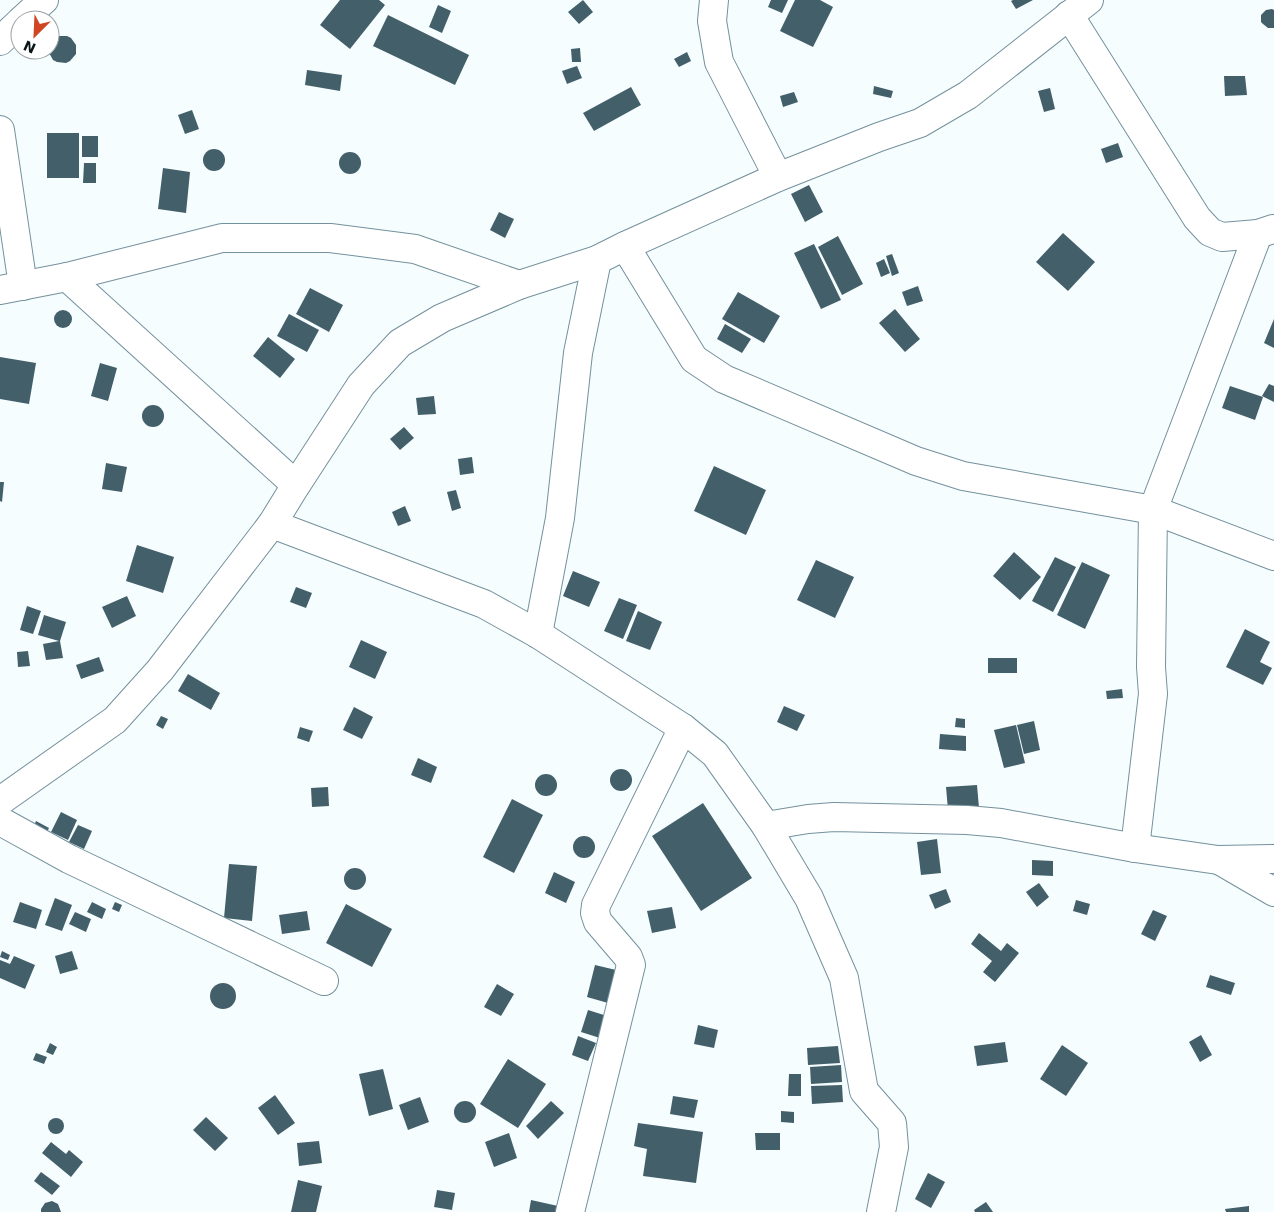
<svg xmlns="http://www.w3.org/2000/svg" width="1274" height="1212" viewBox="0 0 1274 1212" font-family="'DejaVu Sans',sans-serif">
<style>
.building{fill:#435f6a}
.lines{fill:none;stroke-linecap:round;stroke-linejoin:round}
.minor-casing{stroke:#74919d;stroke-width:30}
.minor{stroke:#fff;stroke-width:28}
</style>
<rect width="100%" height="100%" fill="#f6fdff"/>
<g class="building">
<path d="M340 0H379L385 5 350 49 320 25Z"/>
<path d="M583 0 593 12 579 24 568 12Z"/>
<path d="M771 0H788L782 13 768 7Z"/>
<path d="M795 0H820L833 7 813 47 780 31Z"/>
<path d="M1013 0H1033L1016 9 1011 1Z"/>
<path d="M438 5 451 11 442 33 429 27Z"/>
<path d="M1272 9 1274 10V28H1268L1263 24 1261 22V15L1266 10Z"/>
<path d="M388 15 469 55 455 85 373 46Z"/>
<path d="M58 36H67L71 38 76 45V54L70 61 66 63 57 62 53 60 48 51 50 50V42Z"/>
<path d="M580 48 581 62H572L571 49Z"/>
<path d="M687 52 691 61 679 67 674 59Z"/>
<path d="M577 66 582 78 567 84 562 71Z"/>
<path d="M307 70 342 75 340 91 305 85Z"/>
<path d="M1224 76H1245L1247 95 1225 96Z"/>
<path d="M874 86 893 91 891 98 873 94Z"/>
<path d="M631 87 641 105 594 131 583 113Z"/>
<path d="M1050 88 1055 109 1044 112 1038 91Z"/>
<path d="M794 92 798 102 783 107 780 96Z"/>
<path d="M192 110 199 129 185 134 178 115Z"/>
<rect x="47" y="133" width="32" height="45"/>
<rect x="82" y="136" width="16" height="21"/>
<path d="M1118 143 1123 157 1106 163 1101 149Z"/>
<circle cx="214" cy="160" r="11"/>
<circle cx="350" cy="163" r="11"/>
<path d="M84 163H96V183H83Z"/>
<path d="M163 168 190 172 186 213 158 209Z"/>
<path d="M809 185 823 212 805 222 791 194Z"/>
<path d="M499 212 514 219 505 238 490 230Z"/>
<path d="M1063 233 1095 262 1068 291 1036 262Z"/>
<path d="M838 236 863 284 842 295 818 247Z"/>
<path d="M814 244 841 300 821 309 794 253Z"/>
<path d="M892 254 899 273 892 276 886 256Z"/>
<path d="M884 259 890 273 881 277 876 263Z"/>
<path d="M918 286 923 301 907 306 902 292Z"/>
<path d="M310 288 343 305 329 332 296 314Z"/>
<path d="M738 292 780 316 764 343 722 319Z"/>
<path d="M895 309 920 339 905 352 879 323Z"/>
<circle cx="63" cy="319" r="9"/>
<path d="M289 314 319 330 307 352 277 336Z"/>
<path d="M1274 319V348L1264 343Z"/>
<path d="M725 324 751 339 742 353 717 339Z"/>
<path d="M268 337 295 359 280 378 253 356Z"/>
<path d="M0 357 36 363 29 404 0 399Z"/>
<path d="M100 363 117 368 108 401 91 396Z"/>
<path d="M1269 384 1274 386V402L1262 396Z"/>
<path d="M1230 386 1263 397 1255 420 1222 408Z"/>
<path d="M434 396 436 414 418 415 416 398Z"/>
<circle cx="153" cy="416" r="11"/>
<path d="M404 427 414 438 400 450 390 439Z"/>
<path d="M472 457 474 473 460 475 458 459Z"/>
<path d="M106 463 127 467 122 492 102 489Z"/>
<path d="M714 466 766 490 746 535 694 511Z"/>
<path d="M0 482H4L2 502 0 501Z"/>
<path d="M456 490 461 508 452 511 447 492Z"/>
<path d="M405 506 411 521 398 526 392 512Z"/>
<path d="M137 545 174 557 163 593 126 581Z"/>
<path d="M1014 552 1041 577 1020 600 993 576Z"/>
<path d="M1055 557 1076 567 1053 612 1032 601Z"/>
<path d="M816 560 854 577 835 618 797 600Z"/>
<path d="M1082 562 1110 575 1085 629 1057 615Z"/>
<path d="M573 571 600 582 589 607 563 596Z"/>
<path d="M296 587 312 593 306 608 290 602Z"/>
<path d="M127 596 136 616 112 628 102 607Z"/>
<path d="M619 598 637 605 623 639 604 631Z"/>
<path d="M27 606 41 611 33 634 20 630Z"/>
<path d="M638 611 662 622 650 650 626 641Z"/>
<path d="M44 615 66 622 60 641 63 658 46 660 43 644 59 641 38 635Z"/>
<path d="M1245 629 1270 642 1260 662 1272 668 1263 685 1226 667Z"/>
<path d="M361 640 387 652 375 679 349 667Z"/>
<path d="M28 651 30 666 18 667 17 652Z"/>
<path d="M99 657 104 671 81 679 76 665Z"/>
<rect x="988" y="658" width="29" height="15"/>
<path d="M188 674 220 693 211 710 178 691Z"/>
<path d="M1122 689 1123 698 1107 699 1106 691Z"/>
<path d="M784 706 805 715 797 731 777 722Z"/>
<path d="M354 707 373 717 362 739 343 730Z"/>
<path d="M161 716 168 719 163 729 156 725Z"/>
<path d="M956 718 965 719V728L955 727Z"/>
<path d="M1034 721 1040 750 1024 754 1017 725Z"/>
<path d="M1016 725 1025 763 1004 768 994 730Z"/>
<path d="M300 727 313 731 309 742 297 738Z"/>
<path d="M940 734 966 736V751L939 749Z"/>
<path d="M418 758 437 767 431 783 411 775Z"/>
<circle cx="621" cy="780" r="11"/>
<circle cx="546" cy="785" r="11"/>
<path d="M977 785 979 808 948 810 946 787Z"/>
<path d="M328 787 329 806 312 807 311 788Z"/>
<path d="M512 799 543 815 514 873 483 857Z"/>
<path d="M703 803 752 878 701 911 652 836Z"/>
<path d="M61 812 77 820 68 840 51 832Z"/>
<path d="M36 821 49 828 46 834 33 828Z"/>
<path d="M78 825 92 831 84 849 69 842Z"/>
<circle cx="584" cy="847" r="11"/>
<path d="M937 839 941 873 921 875 917 842Z"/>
<path d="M1032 860 1053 861V876L1032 875Z"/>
<path d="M229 864 257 866 252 921 224 918Z"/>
<circle cx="355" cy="879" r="11"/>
<path d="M554 872 575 882 566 903 545 893Z"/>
<path d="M1039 883 1049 897 1037 907 1026 892Z"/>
<path d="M946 889 951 902 935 909 929 895Z"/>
<path d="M55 898 72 905 62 931 45 925Z"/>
<path d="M1076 900 1090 904 1087 915 1073 911Z"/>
<path d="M20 902 42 910 36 929 13 922Z"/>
<path d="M92 902 106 909 102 919 87 912Z"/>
<path d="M115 902 122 905 119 912 112 909Z"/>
<path d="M346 904 392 929 372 967 326 943Z"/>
<path d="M672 907 676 928 652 933 647 911Z"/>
<path d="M1153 910 1167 916 1155 941 1141 934Z"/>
<path d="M307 911 310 930 282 934 279 915Z"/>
<path d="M75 912 91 919 86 932 69 924Z"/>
<path d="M979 933 1001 951 1007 943 1019 953 995 982 983 972 992 961 971 944Z"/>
<path d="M2 951 10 955 8 960 0 957Z"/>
<path d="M72 951 78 969 60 974 55 956Z"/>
<path d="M14 956 35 965 25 989 0 978V960L10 964Z"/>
<path d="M595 965 616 970 608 1003 587 997Z"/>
<path d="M1210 975 1235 983 1231 995 1206 987Z"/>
<circle cx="223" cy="996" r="13"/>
<path d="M497 984 514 994 501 1016 484 1007Z"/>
<path d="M588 1010 607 1016 600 1038 581 1032Z"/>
<path d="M698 1025 718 1030 714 1048 694 1044Z"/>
<path d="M1201 1035 1212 1055 1200 1062 1189 1042Z"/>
<path d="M578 1036 596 1043 588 1061 572 1055Z"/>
<path d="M1005 1042 1008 1062 977 1066 974 1046Z"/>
<path d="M50 1043 57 1047 53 1055 46 1052Z"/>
<path d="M1062 1045 1088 1063 1066 1096 1040 1079Z"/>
<path d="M838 1046 840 1063 808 1065 807 1048Z"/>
<path d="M36 1053 47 1057 44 1064 33 1060Z"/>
<path d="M508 1059 546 1084 518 1128 480 1104Z"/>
<path d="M841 1065 842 1082 811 1084 810 1067Z"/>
<path d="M383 1069 393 1109 369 1116 359 1074Z"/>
<path d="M789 1074H801V1096H788Z"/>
<path d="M842 1085 843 1102 812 1104 811 1086Z"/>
<path d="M275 1095 295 1123 278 1135 258 1108Z"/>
<path d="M673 1096 698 1100 694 1118 670 1114Z"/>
<path d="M420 1097 429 1122 408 1130 399 1105Z"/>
<path d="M551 1101 564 1113 538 1139 526 1126Z"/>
<circle cx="465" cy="1112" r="11"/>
<path d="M781 1111 794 1112V1123L781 1122Z"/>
<path d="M206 1117 228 1138 215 1151 193 1130Z"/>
<circle cx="56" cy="1126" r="8"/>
<path d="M638 1123 703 1132 696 1183 643 1176 647 1149 634 1146Z"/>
<path d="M509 1133 517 1158 494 1167 485 1142Z"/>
<path d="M755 1133H780V1150H756Z"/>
<path d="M319 1141 322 1163 299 1166 297 1143Z"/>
<path d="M51 1142 66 1154 69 1150 83 1162 71 1177 42 1153Z"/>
<path d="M41 1172 60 1186 52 1195 34 1181Z"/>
<path d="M928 1173 945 1182 931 1208 915 1199Z"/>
<path d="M298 1180 322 1186 316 1212H291Z"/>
<path d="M437 1190 455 1193 452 1210 434 1207Z"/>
<path d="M531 1200 558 1206 556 1212H529Z"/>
<path d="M52 1201 58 1204 61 1212H41V1209L45 1203Z"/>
<path d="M986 1202 993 1212H975L974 1210Z"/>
<path d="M1249 1206V1212H1226L1225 1209Z"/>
</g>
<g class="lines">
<g class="minor-casing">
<g id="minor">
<path d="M714 0 712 21 719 62 778 177"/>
<path d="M1069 15 1197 218 1210 232 1222 237 1258 234 1273 229"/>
<path d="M22 20 44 0"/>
<path d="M0 41 20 22"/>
<path d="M0 130 23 286"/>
<path d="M625 246 694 359 724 379 916 461 963 476 1153 510 1274 556"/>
<path d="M67 277 296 485"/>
<path d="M0 290 67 277 222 238H330L415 249 519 285"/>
<path d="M272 524 484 604 538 634 683 728 715 754 766 826 809 898 844 978 864 1091 892 1123 894 1147 881 1212"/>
<path d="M538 634 560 518 578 353 597 260"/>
<path d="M0 801 115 720 160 670 272 524 296 485 361 385 400 343 442 318 519 285 597 260 625 246 778 177 879 137 920 123 968 95 1089 0"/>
<path d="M0 821 69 859 324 981"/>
<path d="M766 826 808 819 834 817 967 820 1001 823 1135 848 1218 860 1274 859"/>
<path d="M1135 848 1153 694 1151 667 1153 510 1258 234"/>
<path d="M1219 860 1274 892"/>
<path d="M570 1212 631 965 628 957 598 922 595 913 596 905 683 728"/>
</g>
</g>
<use href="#minor" class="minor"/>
</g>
<g transform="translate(35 35) rotate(204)"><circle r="24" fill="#ffffff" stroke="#9da1a3"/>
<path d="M0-4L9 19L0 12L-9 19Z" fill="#d04623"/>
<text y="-8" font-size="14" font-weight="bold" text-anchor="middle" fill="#091519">N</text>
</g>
</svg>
